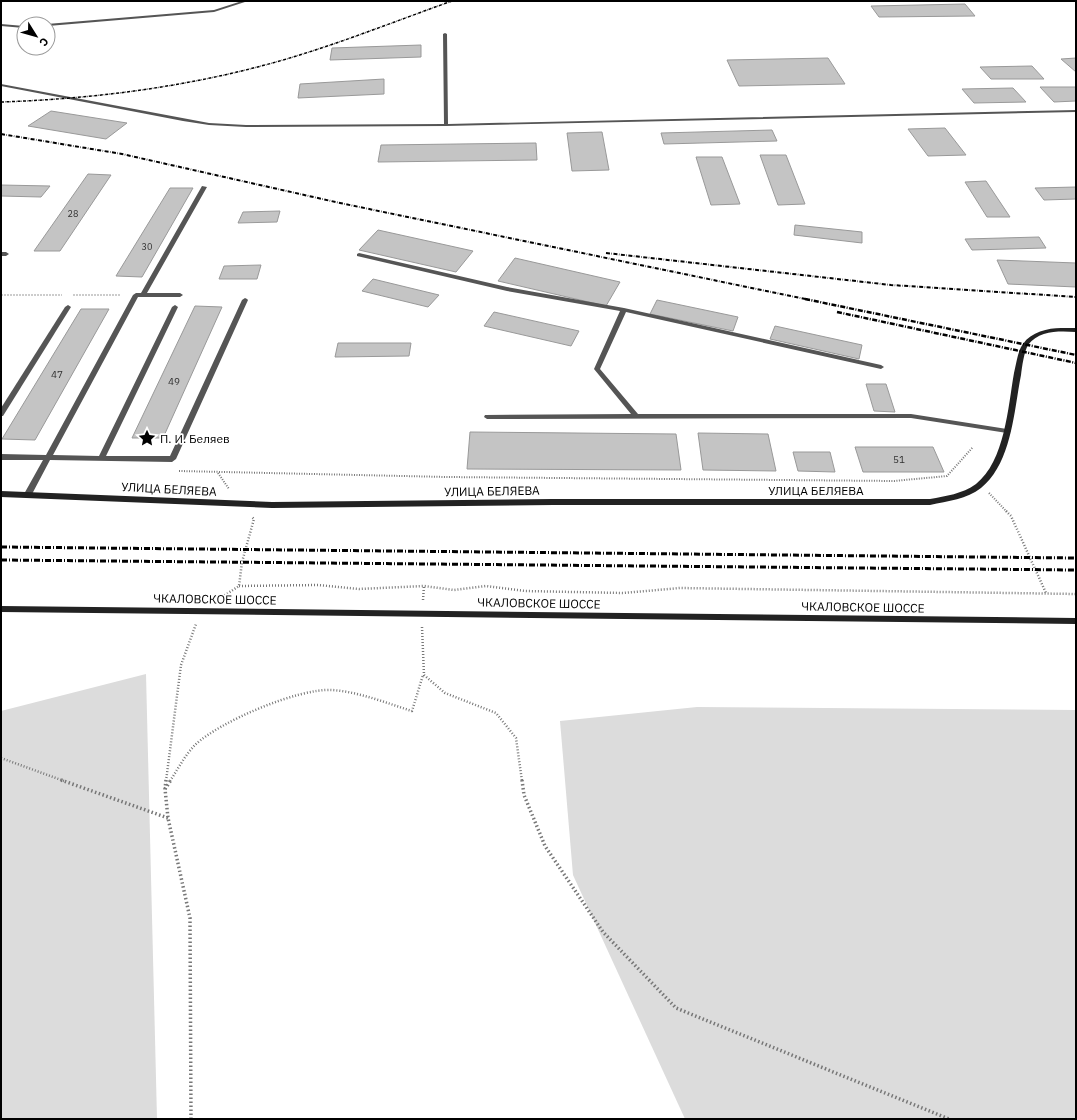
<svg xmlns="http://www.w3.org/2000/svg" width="1077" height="1120" viewBox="0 0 1077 1120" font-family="'IBM Plex Sans',sans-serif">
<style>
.green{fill:#dcdcdc}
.building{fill:#c4c4c4;stroke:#999}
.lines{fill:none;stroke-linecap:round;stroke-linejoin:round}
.path-far3{stroke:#777;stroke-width:1.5;stroke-dasharray:0.5 1;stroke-linecap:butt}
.path-far2{stroke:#777;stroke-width:2;stroke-dasharray:1 1.5;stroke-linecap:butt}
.path-far1{stroke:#777;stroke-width:2.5;stroke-dasharray:1 2;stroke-linecap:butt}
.path{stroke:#777;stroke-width:3.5;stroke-dasharray:1.5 2.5;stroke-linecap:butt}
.lane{fill:#555;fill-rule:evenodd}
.secondary{fill:#222;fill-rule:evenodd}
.rail-far3{stroke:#000;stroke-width:1.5;stroke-dasharray:3 1 0.5 1;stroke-linecap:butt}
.rail-far2{stroke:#000;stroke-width:2;stroke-dasharray:4 1.5 0.5 1.5;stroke-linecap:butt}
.rail-far1{stroke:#000;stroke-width:2.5;stroke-dasharray:5 1.5 1 1.5;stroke-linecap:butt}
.rail{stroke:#000;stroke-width:3;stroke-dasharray:6 2 1 2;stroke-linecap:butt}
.labels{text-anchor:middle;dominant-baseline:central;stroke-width:3.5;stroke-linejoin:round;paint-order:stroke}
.far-number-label{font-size:9px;fill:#313131}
.number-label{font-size:10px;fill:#313131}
.poi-label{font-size:12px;fill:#000;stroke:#fff;text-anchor:start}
.street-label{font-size:12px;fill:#000;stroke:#fff}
</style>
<rect width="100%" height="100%" fill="#fff"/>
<g class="green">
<path d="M146 674 157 1119H1V711Z"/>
<path d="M697 707 1076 710V1119H685L573 875 560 721Z"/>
</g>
<g class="building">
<path d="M965 4 975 16 879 17 871 6Z"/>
<path d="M421 45V57L330 60 332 48Z"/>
<path d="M828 58 845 84 739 86 727 60Z"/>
<path d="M1076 58V72L1061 59Z"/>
<path d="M1032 66 1044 79H991L980 67Z"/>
<path d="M384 79V94L298 98 300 84Z"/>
<path d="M1040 87H1076V101L1054 102Z"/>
<path d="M1013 88 1026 102 974 103 962 89Z"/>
<path d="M51 111 127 123 106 139 28 126Z"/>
<path d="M945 128 966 155 928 156 908 129Z"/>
<path d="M772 130 777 141 664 144 661 133Z"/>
<path d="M602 132 609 170 572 171 567 133Z"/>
<path d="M536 143 537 160 378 162 381 145Z"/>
<path d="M760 155H786L805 204 778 205Z"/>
<path d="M696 157H722L740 204 711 205Z"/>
<path d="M88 174 111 175 60 251H34Z"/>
<path d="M986 181 1010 217H987L965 182Z"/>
<path d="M1 185 50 186 41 197 1 196Z"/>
<path d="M1076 187V199L1044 200 1035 188Z"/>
<path d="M170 188H193L142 277 116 276Z"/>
<path d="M280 211 277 222 238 223 243 212Z"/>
<path d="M795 225 862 232V243L794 235Z"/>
<path d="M378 230 473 251 456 272 359 250Z"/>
<path d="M1039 237 1046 248 972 250 965 239Z"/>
<path d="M515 258 620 282 606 306 498 281Z"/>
<path d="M997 260 1076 263V287L1008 284Z"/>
<path d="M261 265 257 279H219L224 266Z"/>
<path d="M373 279 439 295 428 307 362 291Z"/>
<path d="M657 300 738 317 733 331 650 314Z"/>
<path d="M195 306 222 307 163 438H132Z"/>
<path d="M81 309H109L35 440 2 439Z"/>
<path d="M494 312 579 331 571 346 484 326Z"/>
<path d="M775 326 862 345 859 359 770 339Z"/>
<path d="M338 343H411L409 356 335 357Z"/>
<path d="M866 384H886L895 412 874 411Z"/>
<path d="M470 432 676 434 681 470 467 469Z"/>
<path d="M698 433 768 434 776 471 703 470Z"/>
<path d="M855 447H933L944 472H863Z"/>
<path d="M793 452H830L835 472 798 471Z"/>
</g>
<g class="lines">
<g class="path-far3">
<path d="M1 295H62"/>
<path d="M73 295H120"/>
</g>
<g class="path-far2">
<path d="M179 471 447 477 894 481 947 476 973 447"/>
<path d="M218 473 229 489"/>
<path d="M989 493 1007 512"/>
</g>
<g class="path-far1">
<path d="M1006 511 1011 516 1046 593"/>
<path d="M239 586 318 585 359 589 424 586 454 590 486 586 525 591 623 593 680 588 1076 594"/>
<path d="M222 597 239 586 242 562 254 519 252 517"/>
<path d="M423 600 424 586"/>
<path d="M422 627 424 675 445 693 496 713 516 738 522 781"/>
<path d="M1 758 64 781"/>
<path d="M166 781 181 665 196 624"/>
<path d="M170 781C178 769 185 755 195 745 219 722 298 688 332 690 360 692 386 703 412 711L423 675"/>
</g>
<g class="path">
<path d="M61 780 168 818"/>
<path d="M166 780 165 789 168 818 190 918 191 1119"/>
<path d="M522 780 524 795 545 846 603 932 676 1008 949 1119"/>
<path d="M165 789 171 780"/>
</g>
<g class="lane">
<path d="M242 1H248L214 12 48 26 47 24 214 10Z"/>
<path d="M1 24 24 26V28L1 26Z"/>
<path d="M445 33 447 34 448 124 1076 110V112L446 126 246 127 209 125 183 121 1 86V84L209 123 246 125 444 124 443 34Z"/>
<path d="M202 186 207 187 147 293H180L183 295 180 297H138L53 455 99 456 172 307 175 305 178 307 106 456H170L242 300 245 298 247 299 248 300 176 459 172 462 50 460 31 496H25L24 494 43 460H1V454L46 455 133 295 136 293H141Z"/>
<path d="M1 252H6L9 254 6 256H1Z"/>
<path d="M359 253 507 287 624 308 881 365 884 367 881 369 626 312 600 369 638 414H911L1007 429 1011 431 1007 433 911 418 487 419 484 417 485 415 631 414 594 369 620 311 507 291 357 256V254Z"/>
<path d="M68 305 71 307 3 416H1V408L65 307Z"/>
</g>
<g class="secondary">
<path d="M1061 328H1076V332C1060 331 1039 330 1028 345 1024 352 1022 367 1021 375 1014 410 1012 463 981 488 967 499 948 501 930 505H553L272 508 1 497V491L272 502 553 499H930C946 496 962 494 976 484 1005 461 1008 407 1014 373 1016 365 1018 350 1023 344 1031 332 1048 328 1061 328Z"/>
<path d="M1 606 1076 618V624L1 612Z"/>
</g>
<path class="rail-far3" d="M1 102C90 99 179 88 265 65 329 48 390 23 452 1"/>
<g class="rail-far2">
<path d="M1 134 122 154 340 203 810 300"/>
<path d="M606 253 891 285 1076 297"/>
</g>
<g class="rail-far1">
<path d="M805 299 1076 355"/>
<path d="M837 312 1076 363"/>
</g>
<g class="rail">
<path d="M1 547 1076 558"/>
<path d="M1 560 1076 570"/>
</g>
</g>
<defs>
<g id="sight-bare" transform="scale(1.38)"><path d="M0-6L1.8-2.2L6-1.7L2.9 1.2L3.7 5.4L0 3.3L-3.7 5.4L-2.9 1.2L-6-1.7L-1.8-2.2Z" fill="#000" stroke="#fff" stroke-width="2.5" paint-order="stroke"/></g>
</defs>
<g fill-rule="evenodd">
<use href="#sight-bare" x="147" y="438"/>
</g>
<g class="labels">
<g class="far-number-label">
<text x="73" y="213">28</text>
<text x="147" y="246">30</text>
</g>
<g class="number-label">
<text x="57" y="374">47</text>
<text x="174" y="381">49</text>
<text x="899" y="459">51</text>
</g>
<g class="poi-label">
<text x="160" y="438">П. И. Беляев</text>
</g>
<g class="street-label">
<text transform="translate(169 489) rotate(3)">УЛИЦА БЕЛЯЕВА</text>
<text x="816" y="490">УЛИЦА БЕЛЯЕВА</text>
<text transform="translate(492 491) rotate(-1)">УЛИЦА БЕЛЯЕВА</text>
<text transform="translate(215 599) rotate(1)">ЧКАЛОВСКОЕ ШОССЕ</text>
<text transform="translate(539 603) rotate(1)">ЧКАЛОВСКОЕ ШОССЕ</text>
<text transform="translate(863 607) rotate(1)">ЧКАЛОВСКОЕ ШОССЕ</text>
</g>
</g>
<rect width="1077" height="1120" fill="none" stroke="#000000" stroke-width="4"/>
<g transform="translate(36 36) rotate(127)"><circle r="19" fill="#ffffff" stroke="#999999"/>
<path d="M0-3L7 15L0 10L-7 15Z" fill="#000000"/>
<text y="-6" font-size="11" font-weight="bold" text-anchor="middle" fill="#000000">С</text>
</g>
</svg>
